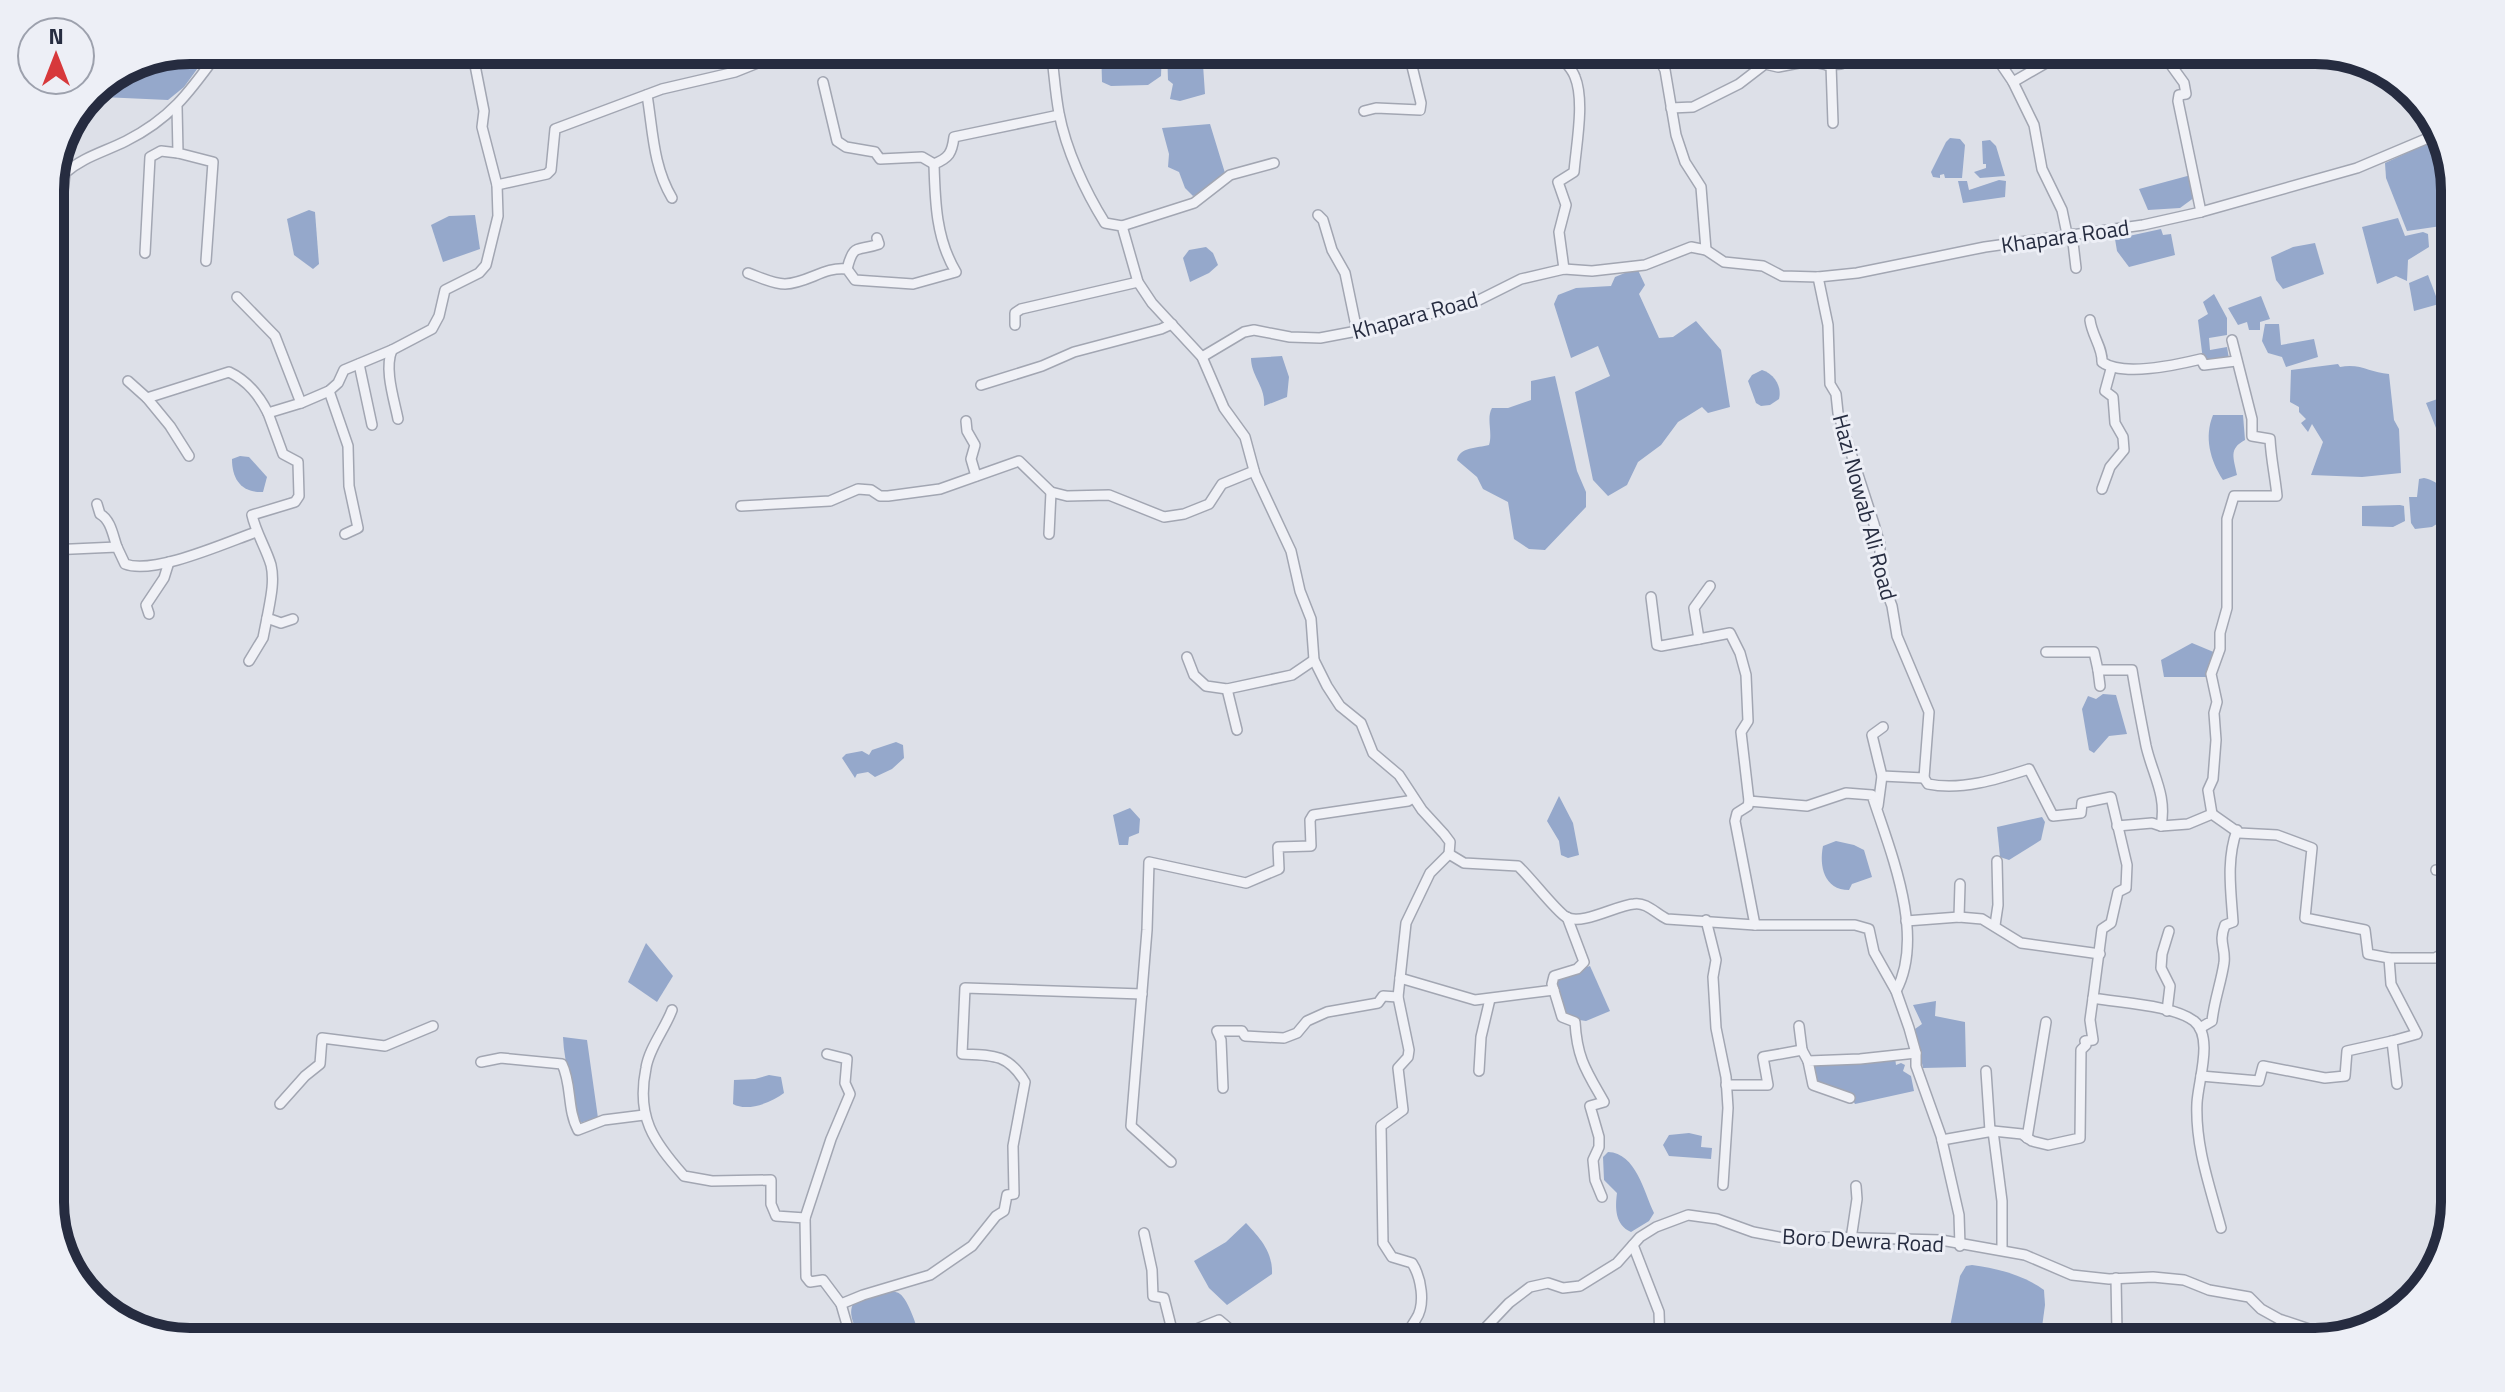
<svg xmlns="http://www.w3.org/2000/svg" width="2505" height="1392" viewBox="0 0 2505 1392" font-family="'Titillium Web',sans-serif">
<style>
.water{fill:#95a8cb}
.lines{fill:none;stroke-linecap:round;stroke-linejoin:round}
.minor-casing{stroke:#a2a6b2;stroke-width:12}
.minor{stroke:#f0f1f6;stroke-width:9}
.labels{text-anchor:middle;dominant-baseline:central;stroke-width:6;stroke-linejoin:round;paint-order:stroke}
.street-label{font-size:22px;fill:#262c40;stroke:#edeff6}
.rim{fill:none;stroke:#262c40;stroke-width:10}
</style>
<rect width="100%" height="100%" fill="#dde0e8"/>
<g class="water">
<path d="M190 50H211L184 87 168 100 102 97 91 92 137 61Z"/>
<path d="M1101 50H1162L1161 76 1148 85 1111 86 1102 82Z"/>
<path d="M1167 50H1202L1205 94 1180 101 1170 99 1173 84 1168 80Z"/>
<path d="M1210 124 1225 173 1202 193 1193 196 1185 188 1179 172 1168 167 1169 154 1162 128Z"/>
<path d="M2441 137 2455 182V224L2407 231 2386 178 2385 163Z"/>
<path d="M1950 138 1960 139 1965 145 1962 178H1945L1944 174 1940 175V178L1933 177 1931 172 1946 142Z"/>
<path d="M1990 140 1996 146 2005 176 1980 178 1974 172 1986 168V164H1983L1982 141Z"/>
<path d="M2191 175 2195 197 2180 208 2148 210 2139 189Z"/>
<path d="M1999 180 2006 181 2005 197 1963 203 1958 181H1967L1969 190Z"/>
<path d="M309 210 315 212 319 264 313 269 294 255 287 219Z"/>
<path d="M475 215 480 249 443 262 431 225 449 216Z"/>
<path d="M2398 218 2405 236 2423 232 2428 234 2429 247 2408 260 2407 281 2396 276 2377 284 2362 227Z"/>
<path d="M2161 229 2163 235 2171 234 2175 255 2129 267 2117 251 2115 239Z"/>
<path d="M2315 243 2324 274 2283 289 2276 280 2271 257 2293 247Z"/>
<path d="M1206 247 1213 253 1218 265 1209 273 1190 282 1183 258 1189 250Z"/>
<path d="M1637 268 1645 285 1639 294 1659 338 1673 337 1696 321 1721 350 1730 407 1708 413 1702 407 1678 422 1661 445 1638 462 1627 485 1608 496 1593 480 1575 392 1610 376 1598 346 1571 358 1554 304 1558 295 1576 288 1611 286 1615 277Z"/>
<path d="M2428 275 2439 304 2414 311 2409 283Z"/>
<path d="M2214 294 2227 318V335L2209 338 2210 350 2227 347 2229 359 2208 363 2203 360 2198 320 2208 314 2203 302Z"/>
<path d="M2261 296 2270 319 2260 322V330H2249L2247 322 2238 325 2228 308Z"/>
<path d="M2265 324H2279L2281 345 2314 339 2318 357 2286 367 2282 357 2268 353 2262 341Z"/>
<path d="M1282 356 1289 377 1287 397 1264 406C1266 387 1251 376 1251 358Z"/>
<path d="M2338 364 2340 367C2361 363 2370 373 2389 374L2394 420 2399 429 2401 473 2362 477 2311 475 2323 442 2312 424 2308 432 2301 423 2306 419 2299 412V407L2290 402 2291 370Z"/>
<path d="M1762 370C1775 374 1782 387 1779 399L1770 405 1761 406 1756 403 1748 381 1752 375Z"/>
<path d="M1555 376 1577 471 1586 492V507L1545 550 1529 549 1514 539 1508 502 1483 489 1477 477 1457 460C1460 447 1477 448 1489 445 1493 433 1486 418 1492 408H1508L1531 400V381Z"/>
<path d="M2452 394 2455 400V421L2436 428 2426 403Z"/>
<path d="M2213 415H2243L2245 440C2228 449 2234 458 2237 475L2223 480C2210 460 2204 437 2213 415Z"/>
<path d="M240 456 249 457 267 477 263 492C242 493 232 480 232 459Z"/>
<path d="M2424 478C2444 482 2450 498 2448 517L2432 527 2415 529 2411 523 2409 497H2417L2419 479Z"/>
<path d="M2400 505 2404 506 2405 521 2393 527 2362 526V506Z"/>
<path d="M2192 643 2216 653 2208 677H2164L2161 660Z"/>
<path d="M2103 694 2116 695 2127 734 2109 736 2094 753 2089 750 2082 709 2088 696 2096 699Z"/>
<path d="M896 742 903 745 904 758 892 769 875 777 868 772 857 774 855 778 842 758 846 754 862 751 869 755 872 750Z"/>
<path d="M1559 796 1573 823 1579 855 1568 858 1561 855 1559 841 1547 821Z"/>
<path d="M1130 808 1140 819 1139 833 1129 837 1128 845H1119L1113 815Z"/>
<path d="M2042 817 2045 822 2041 840 2009 860 2000 857 1997 827Z"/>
<path d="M1836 841 1854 845 1864 850 1872 877 1852 884 1849 890C1824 890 1819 866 1823 846Z"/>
<path d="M646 943 673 976 657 1002 628 982Z"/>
<path d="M1590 966 1610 1011 1586 1021 1566 1018 1554 981 1562 976Z"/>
<path d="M1936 1001 1935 1016 1965 1022 1966 1067 1923 1068 1915 1029 1922 1024 1913 1005Z"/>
<path d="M563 1037 587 1040 598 1118 579 1123C575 1093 564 1066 563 1037Z"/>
<path d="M1895 1057 1896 1065 1901 1063 1905 1065 1903 1071 1911 1076 1914 1091 1855 1104 1851 1097 1815 1084 1809 1063Z"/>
<path d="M769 1075 781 1077 784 1093C771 1103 747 1112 733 1104L734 1080 755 1079Z"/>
<path d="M1689 1133 1702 1136 1701 1147 1712 1148 1711 1159 1669 1156 1663 1145 1669 1135Z"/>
<path d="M1608 1152C1636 1153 1644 1192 1654 1213L1649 1221 1631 1232C1615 1225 1615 1208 1617 1193L1604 1180 1603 1157Z"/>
<path d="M1246 1223C1260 1238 1273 1252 1272 1274L1227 1305 1209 1288 1194 1261 1226 1242Z"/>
<path d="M1972 1265C1996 1268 2024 1275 2044 1290L2045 1305 2040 1342H1947L1960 1276 1966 1266Z"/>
<path d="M888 1292C892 1292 896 1291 900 1294 908 1299 920 1333 920 1342H862C857 1329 846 1315 854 1302Z"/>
</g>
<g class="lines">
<g class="minor-casing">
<g id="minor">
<path d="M826 50H841"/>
<path d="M1051 50C1054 71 1055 92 1059 113 1066 150 1085 191 1105 223L1122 226 1138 282 1152 303 1202 357 1224 408 1245 437 1255 474 1291 551 1300 591 1311 619 1314 660 1327 686 1340 706 1361 723 1373 753 1399 775 1422 810 1444 834 1450 842 1449 854"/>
<path d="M1559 50C1563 63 1571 66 1575 77 1585 101 1576 146 1574 172L1558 182 1566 205 1559 232 1564 269"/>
<path d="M1658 50 1659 59 1665 70 1676 135 1685 162 1701 187 1706 250"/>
<path d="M1811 50 1813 63"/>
<path d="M1970 50 1976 60 1994 54 2013 82 2034 125 2042 169 2062 210 2067 234"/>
<path d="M2177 50 2179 63 2171 65 2184 83 2186 94 2179 95 2178 101 2201 212"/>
<path d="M474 60 494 57 515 50"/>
<path d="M1827 65H1831L1833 123"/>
<path d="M823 82 837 141 846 147 875 152 880 159 922 157 934 164"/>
<path d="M2013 82 2058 56 2057 50"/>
<path d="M647 95C653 131 653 166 672 198"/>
<path d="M177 107 178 153 213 162 206 261"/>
<path d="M1671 108 1693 107 1739 84 1765 64 1778 67 1809 61 1827 65 1841 64 1874 50"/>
<path d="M1364 111 1376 108 1420 110 1421 103 1408 50"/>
<path d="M497 185 547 174 551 170 555 129 662 89 735 72 760 62 771 50"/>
<path d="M1318 215 1323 220 1332 250 1345 273 1357 331"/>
<path d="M50 216 61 210 65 173C83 157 104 152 126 141 172 118 191 90 220 50"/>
<path d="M1122 226 1194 203 1230 175 1274 163"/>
<path d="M2072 234 2076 268"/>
<path d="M145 253 150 157 161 151 178 153"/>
<path d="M847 269C854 242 857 252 879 244L877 238"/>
<path d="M748 273C759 277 773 284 785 284 808 283 825 266 847 269L855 280 913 284 956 272C936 239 935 201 934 164 949 158 952 153 954 137L1059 115"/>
<path d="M1818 277 1828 325 1830 384 1836 394 1838 413 1874 524 1880 545V574L1892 606 1897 636 1929 712 1924 778 1882 776 1872 735 1883 727"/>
<path d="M237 297 275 336 301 403"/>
<path d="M2090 320C2092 336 2103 348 2102 362 2123 377 2176 365 2201 359L2204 365 2236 361"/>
<path d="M1015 325V313L1021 309 1138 282"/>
<path d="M392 350C384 369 394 399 398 419"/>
<path d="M1202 357 1244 332 1254 330 1290 337 1320 338 1357 331 1471 304 1521 279 1564 269 1592 271 1645 265 1691 247 1706 250 1724 262 1763 266 1782 276 1818 277 1857 273 1985 247 2143 225 2201 212 2357 168 2440 133"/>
<path d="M359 364 372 425"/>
<path d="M128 381 147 398"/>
<path d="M981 385 1042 366 1074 352 1161 329 1172 324"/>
<path d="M329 391 348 446 349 486 358 528 345 534"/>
<path d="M966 421 967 431 975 445 971 459 976 476"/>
<path d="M189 456 170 426 147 398 229 372C248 381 259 395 268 413"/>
<path d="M2102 489 2110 467 2124 450 2123 437 2115 423 2113 397 2105 391 2111 369"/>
<path d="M97 504 100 514C111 520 113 536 117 547"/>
<path d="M741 506 830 501 858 489 871 490 880 496H888L940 489 1019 461 1051 492 1067 496 1109 495 1164 517 1184 514 1209 504 1222 484 1254 471"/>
<path d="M2442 526 2455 525"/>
<path d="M1049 534 1051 492"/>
<path d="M50 550 117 547 125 564C154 575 225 543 256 532"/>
<path d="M1710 586 1694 608 1699 639 1730 633 1740 653 1746 675 1748 721 1741 732 1749 801 1748 806 1737 813 1735 821 1755 925"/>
<path d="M1651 597 1657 645 1661 646 1699 639"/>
<path d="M149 614 146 605 164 578 169 562"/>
<path d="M293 619 281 623 267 618C270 601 275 582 271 565 266 548 256 533 252 515L295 502 299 496 298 462 283 454 268 413 301 403 329 391 338 383 344 370 392 350 432 329 439 316 445 290 479 273 486 265 498 216 497 185 482 127 484 111 472 50"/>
<path d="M2046 652H2094L2098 670H2132C2136 695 2141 720 2146 746 2153 776 2167 795 2161 826"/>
<path d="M1187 657 1194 675 1206 686 1227 689 1292 675 1314 660"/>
<path d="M249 661 263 638 267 618"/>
<path d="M2098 670 2100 686"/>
<path d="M1227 689 1237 730"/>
<path d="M2447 765 2455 766"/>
<path d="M1924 778 1928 784C1961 791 1998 779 2029 769L2053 816 2081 813 2082 803 2111 797 2127 865 2126 888 2118 892 2111 923 2102 929 2093 998C2120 1003 2173 1005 2194 1021 2214 1037 2198 1081 2197 1103 2195 1146 2210 1187 2221 1228"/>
<path d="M1749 801 1807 806 1846 793 1872 795C1890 851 1926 935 1896 991"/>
<path d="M1878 806 1882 776"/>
<path d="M2212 814 2208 790 2213 779 2216 740 2214 713 2217 702 2211 674 2220 649V633L2227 608V519L2234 496H2277C2275 476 2271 459 2270 439L2252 436V419L2232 340"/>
<path d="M2117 826 2152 823 2161 826 2188 824 2212 814 2239 833 2277 835 2312 848 2305 918 2365 930 2368 954 2389 958H2435L2455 947"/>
<path d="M1449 854 1464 863 1518 866C1531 878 1555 910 1566 917 1582 926 1617 905 1634 904 1647 902 1656 914 1667 919L1755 925H1855L1869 929 1874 952 1896 991 1909 1028 1916 1053V1066L1941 1136 1959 1215 1960 1246"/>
<path d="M2436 870H2455"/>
<path d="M1567 917 1584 962 1577 969 1554 976 1552 984 1562 1017 1575 1022C1577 1059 1587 1072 1604 1102L1590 1106 1599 1137V1147L1593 1160 1595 1180 1602 1197"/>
<path d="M1959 917 1960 884"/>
<path d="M1706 920 1716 960 1713 977 1716 1028 1726 1077 1728 1108 1723 1185"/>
<path d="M1906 921 1959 917 1982 919 2021 943 2100 954"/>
<path d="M1995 925 1998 905 1997 861"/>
<path d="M2389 958 2391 984 2417 1034 2392 1041 2397 1084"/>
<path d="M1400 978 1475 1000 1554 990"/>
<path d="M672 1010C665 1029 649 1048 646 1068 636 1117 653 1141 684 1176L712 1181 771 1180V1204L776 1216 805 1218 806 1277 810 1282 823 1280 841 1304 852 1342"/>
<path d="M2167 1011 2170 986 2161 968 2162 954 2169 931"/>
<path d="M1799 1026 1802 1050"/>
<path d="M2200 1028 2212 1021C2214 1001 2221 983 2224 963 2226 947 2218 943 2225 925L2233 922C2231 891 2226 860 2237 830"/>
<path d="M481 1062 501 1058 562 1064C572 1084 567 1110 578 1130L604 1120 644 1115"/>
<path d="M2449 1067 2455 1108"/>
<path d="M1479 1071 1481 1037 1490 999"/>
<path d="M1986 1071 1990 1131"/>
<path d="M2201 1076 2259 1081 2263 1066 2325 1078 2345 1076 2347 1051 2392 1041"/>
<path d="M1726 1085H1768L1763 1057 1802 1050 1808 1061"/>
<path d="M1223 1088 1221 1040 1217 1031H1242L1245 1036 1284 1038 1297 1033 1307 1021 1327 1012 1378 1003 1383 996 1398 997"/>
<path d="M1850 1098 1813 1085 1808 1061 1860 1059 1916 1053"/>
<path d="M280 1104 305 1076 320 1064 322 1038 385 1046 433 1026"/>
<path d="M1993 1131 2022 1134 2032 1141 2048 1145 2080 1138 2081 1050 2086 1045 2085 1041 2093 1040 2090 1020 2093 998"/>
<path d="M2027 1138 2046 1022"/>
<path d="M1942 1140 1993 1131 2002 1201V1249"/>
<path d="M1171 1162 1131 1126 1147 930 1149 862 1246 883 1279 869 1278 847 1311 846 1310 820 1313 815 1408 801 1413 798"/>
<path d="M805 1218 831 1139 850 1094 845 1083 847 1059 827 1054"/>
<path d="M1144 1233 1152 1270 1153 1296 1164 1298 1174 1338 1219 1320 1245 1342"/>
<path d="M1851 1239 1857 1199 1856 1186"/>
<path d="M1633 1245 1659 1312 1660 1342"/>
<path d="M2116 1278 2117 1333 2123 1339 2134 1342"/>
<path d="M841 1304 863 1295 930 1275 972 1246 996 1216 1004 1211 1007 1195 1014 1194 1013 1146 1025 1082C1008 1054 993 1055 962 1054L965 988 1142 994"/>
<path d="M1407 1342C1407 1330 1411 1328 1416 1319 1426 1304 1421 1277 1412 1263L1392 1257 1383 1243 1381 1126 1403 1110 1398 1068 1408 1057 1409 1050 1398 997 1406 923 1430 873 1449 854"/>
<path d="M1472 1342 1509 1303 1530 1287 1548 1283 1563 1288 1580 1286 1617 1263 1640 1237 1656 1227 1688 1215 1717 1219 1753 1232 1790 1239 1824 1237 1941 1240 2025 1255 2072 1275 2109 1279 2153 1277 2184 1280 2209 1290 2249 1297 2261 1309 2279 1319 2333 1337"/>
</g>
</g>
<use href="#minor" class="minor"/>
</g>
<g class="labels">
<g class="street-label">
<text transform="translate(2065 236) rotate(-8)">Khapara Road</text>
<text transform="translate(1415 315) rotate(-15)">Khapara Road</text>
<text transform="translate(1865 507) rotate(75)">Hazi Nowab Ali Road</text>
<text transform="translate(1863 1240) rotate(3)">Boro Dewra Road</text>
</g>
</g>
<path d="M0 0H2505V1392H0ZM190 64H2315A126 126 0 0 1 2441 190V1202A126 126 0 0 1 2315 1328H190A126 126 0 0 1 64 1202V190A126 126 0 0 1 190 64Z" fill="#edeff6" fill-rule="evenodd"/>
<path class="rim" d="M190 64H2315A126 126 0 0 1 2441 190V1202A126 126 0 0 1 2315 1328H190A126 126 0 0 1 64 1202V190A126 126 0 0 1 190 64Z"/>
<g transform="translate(56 56)"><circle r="38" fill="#edeff6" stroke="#9da1ad" stroke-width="2"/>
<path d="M0-6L14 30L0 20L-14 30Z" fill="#d7383b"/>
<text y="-12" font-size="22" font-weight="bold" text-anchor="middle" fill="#262c40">N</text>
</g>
</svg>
